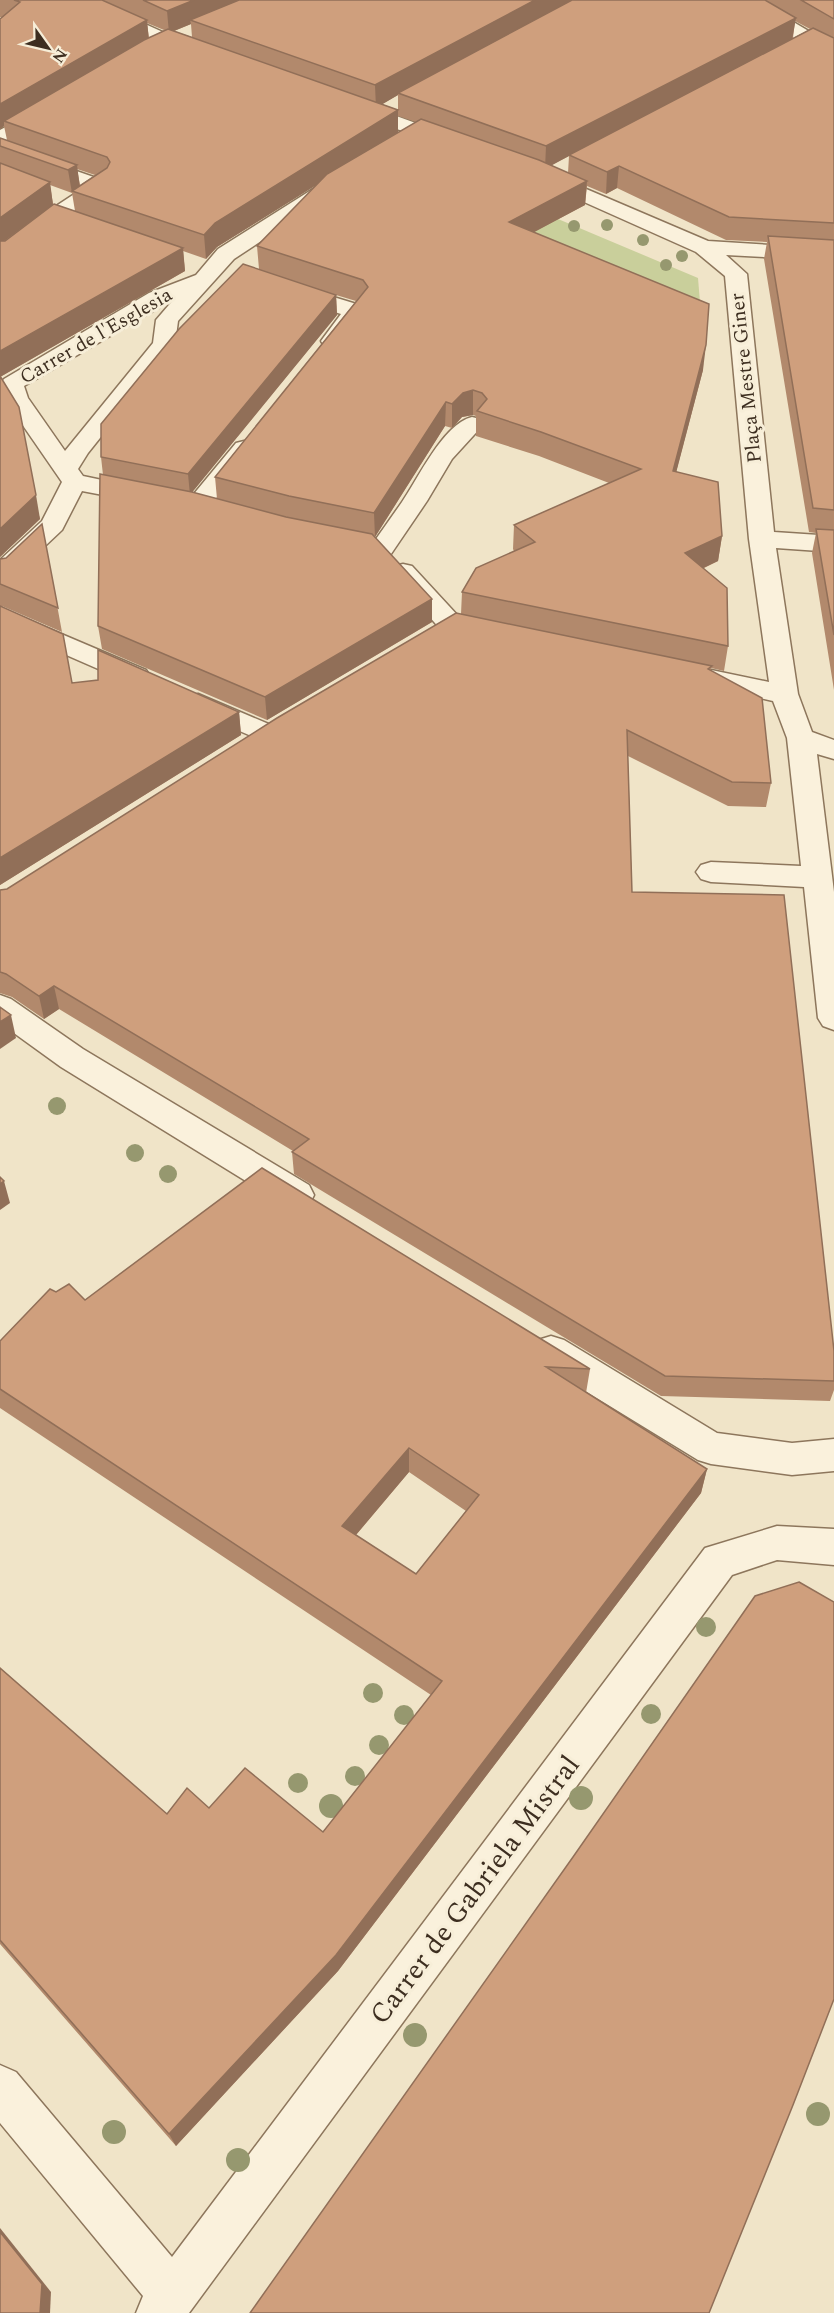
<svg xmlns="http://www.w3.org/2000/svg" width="834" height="2313" viewBox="0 0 834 2313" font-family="Spectral,serif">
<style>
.green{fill:#c9cf9b}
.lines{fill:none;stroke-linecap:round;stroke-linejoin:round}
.minor-casing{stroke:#8d765c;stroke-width:3}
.minor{fill:#faf1dc;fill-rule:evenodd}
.tree{fill:#96986f}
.wall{fill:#b2896c;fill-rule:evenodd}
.shaded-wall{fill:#916f58}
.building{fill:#cf9f7d;stroke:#916f58;stroke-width:1.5;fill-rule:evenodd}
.labels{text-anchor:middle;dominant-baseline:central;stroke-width:6;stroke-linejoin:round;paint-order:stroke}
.far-street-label{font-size:20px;fill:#3d2e20;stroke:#f7eed8}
.near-street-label{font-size:28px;fill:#3d2e20;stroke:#f7eed8}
</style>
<rect width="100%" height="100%" fill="#f0e4c8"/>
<path class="green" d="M558 219 698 278 702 327 507 246Z"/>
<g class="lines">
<g class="minor-casing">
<g id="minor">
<path d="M68 0H92L176 38 203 47 205 51 203 55C180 61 96 15 71 4Z"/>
<path d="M734 0H756L834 46V60L827 58 737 4Z"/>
<path d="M355 101 457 138 460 142 457 146H443L348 111 345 107 348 103Z"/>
<path d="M44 106 51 108 54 112 51 116 7 142 0 144V130Z"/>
<path d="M36 157 108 182 111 186 8 262 0 263V247L47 212 85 187 29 167 26 163 29 159Z"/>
<path d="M544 171 708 241 834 249V261L726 255 747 274 774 532 834 536V552L776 548 798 694 812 732 834 740V759L817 754 834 892V1030L823 1026 818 1018 804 887 711 882 701 879 696 872 701 865 711 862 801 866 787 738 773 701 683 681 679 675 683 669 692 666 769 682 749 539 725 276 696 252 537 181 534 177 537 173Z"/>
<path d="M331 180 338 182 341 186 338 190 234 259 178 321 175 344 88 453 78 469 83 476 154 491 157 496 154 501 145 503 82 491 62 530 9 580 0 582V560L42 521 62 482 4 398 0 384 4 379 149 293 196 275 218 249 324 182ZM174 299 156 320 153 343 65 451 28 398 24 386Z"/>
<path d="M294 285 363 306 366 311 340 346 332 348 324 346 321 341 341 314 286 297 283 292 286 287Z"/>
<path d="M472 417 480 419 484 424 452 459 427 501 391 554 382 557 373 554 369 549C380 533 391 518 402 502 418 479 443 424 472 417Z"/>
<path d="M244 441 252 443 256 448 252 453 206 511 197 513 188 511 185 506 188 501 236 443Z"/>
<path d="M403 564 412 566 460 618 495 626 499 632 495 638 486 640 442 631 390 572 394 566Z"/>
<path d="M0 608 146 670 150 676 146 682 137 685 128 682 0 626Z"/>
<path d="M198 694 278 728 282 734 278 740 268 743 188 709 184 703 188 697Z"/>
<path d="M0 995 11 999 83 1049 309 1185 314 1195 309 1205 297 1209 285 1205 61 1067 0 1023Z"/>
<path d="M551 1336 564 1340 717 1433 792 1443 834 1439V1471L792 1475 711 1464 698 1460 538 1362 533 1351 538 1340Z"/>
<path d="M777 1526 834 1529V1565L777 1560 732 1575 189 2313H136L143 2296 0 2123V2065L16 2072 172 2257 705 1548Z"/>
</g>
</g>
<use href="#minor" class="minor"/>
</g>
<g class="tree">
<circle cx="607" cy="225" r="6"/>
<circle cx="574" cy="226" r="6"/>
<circle cx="643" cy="240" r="6"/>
<circle cx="682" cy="256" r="6"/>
<circle cx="666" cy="265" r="6"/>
<circle cx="57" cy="1106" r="9"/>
<circle cx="135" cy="1153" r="9"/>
<circle cx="168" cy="1174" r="9"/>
<circle cx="706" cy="1627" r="10"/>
<circle cx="373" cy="1693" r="10"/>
<circle cx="651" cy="1714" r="10"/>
<circle cx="404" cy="1715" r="10"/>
<circle cx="379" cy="1745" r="10"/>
<circle cx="355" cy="1776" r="10"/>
<circle cx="298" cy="1783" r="10"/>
<circle cx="581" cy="1798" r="12"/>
<circle cx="331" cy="1806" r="12"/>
<circle cx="415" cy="2035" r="12"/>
<circle cx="818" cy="2114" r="12"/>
<circle cx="114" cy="2132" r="12"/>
<circle cx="238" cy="2160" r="12"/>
</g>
<g class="wall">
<path d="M0 0H834V690L812 553 816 533 809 532 764 259 767 242 726 240 617 188 606 194 587 186 585 205 534 232 703 370 676 472 722 536 718 561 704 568 728 646 724 671 711 668V671L771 783 766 807 728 806 628 756 632 892 834 1351V1390L830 1401 661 1396 294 1174 292 1152 293 1151 59 1009 44 1019 12 997 0 993V890L7 889 461 614 462 592 514 551 513 549 514 525 609 483 539 456 476 436V416L473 415 462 417 452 428 445 426 375 537 432 622 267 720 102 649 98 626 103 475 101 457 259 269 257 246 319 183 217 247 206 259 183 251 185 271 0 377 40 519 0 557V138L7 140 4 126 0 129V19L2 17H0ZM795 21 810 29 793 38ZM147 23 164 30 149 38ZM191 24 192 37 174 31ZM398 95V116L416 122 398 133V110L382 104ZM569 156 568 173 551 165ZM77 169 95 175 80 185ZM50 185 72 193 75 211 53 204ZM336 295 356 301 215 477 217 499 192 492 337 315Z"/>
<path d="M42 524 62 632 2 606 72 683 239 712 241 735 0 885V559L6 558Z"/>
<path d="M56 1292 85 1300 590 1369 586 1393 707 1469 701 1493 338 1971 176 2146 0 1944V1668L167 1814 209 1808 323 1832 431 1695 0 1408V1341ZM409 1472 466 1511 416 1574 356 1535Z"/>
</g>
<g class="shaded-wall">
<path d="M194 0H250L190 20 191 24 169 33 167 11Z"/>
<path d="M535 0H574L398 93V95L376 108 375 85Z"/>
<path d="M796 18 792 40 569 155V156L545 169 546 146Z"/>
<path d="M147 20 149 42 4 121V126L0 129V104Z"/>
<path d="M398 110V134L217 247 206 259 204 235 215 223Z"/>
<path d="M77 165 80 188 72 191V193L68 170Z"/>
<path d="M619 166 617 188 606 194 607 172Z"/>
<path d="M587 181 585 205 508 246 509 222Z"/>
<path d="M50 182 53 205 0 244V218Z"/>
<path d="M183 248 185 271 0 377V351Z"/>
<path d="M336 295 337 315 190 495 188 474Z"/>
<path d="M706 345 703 370 670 496 673 471Z"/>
<path d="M473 390V415L462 417 452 428V404L463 393Z"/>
<path d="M446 402 445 426 375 537 374 513Z"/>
<path d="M36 495 40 519 0 557V529Z"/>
<path d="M722 536 718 561 682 578 685 553Z"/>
<path d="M432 599V622L267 720 265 697Z"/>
<path d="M239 712 241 735 0 885V858Z"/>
<path d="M54 986 59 1009 44 1019 39 996Z"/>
<path d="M11 1015 16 1038 0 1049V1022Z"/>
<path d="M4 1181 10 1203 0 1210V1184Z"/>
<path d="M409 1448V1472L344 1549 342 1526Z"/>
<path d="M707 1469 701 1493 338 1971 176 2146 169 2134Z"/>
<path d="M0 2228 51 2292 50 2313H40L0 2232Z"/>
</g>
<g class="building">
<path d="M14 0H102L147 20 0 104V19L20 2Z"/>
<path d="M143 0H194L167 11Z"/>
<path d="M239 0H535L375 85 190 20Z"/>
<path d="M572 0H765L796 18 546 146 398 93Z"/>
<path d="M801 0H834V19Z"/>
<path d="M813 28 834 38V223L729 217 619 166 607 172 569 155Z"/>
<path d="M168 29 398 110 215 223 204 235 72 191 107 168 110 162 107 157 4 121 144 40Z"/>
<path d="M421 119 539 160 587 181 509 222 709 304 706 345 673 471 718 482 722 536 685 553 727 588 728 646 462 592 476 568 535 542 514 525 641 469 541 432 477 411 487 399 482 393 473 390 463 393 452 404 446 402 374 513 289 496 215 477 368 287 363 280 257 246 327 174Z"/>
<path d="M0 138 77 165 68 170 0 146Z"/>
<path d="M0 163 50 182 0 218Z"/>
<path d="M54 204 183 248 0 351V241H5Z"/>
<path d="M768 236 834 240V510L813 508Z"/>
<path d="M243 264 336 295 188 474 101 457V424L179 329Z"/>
<path d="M0 376 19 407 36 495 0 529Z"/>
<path d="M100 474 192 492 286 517 372 534 432 599 265 697 98 626Z"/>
<path d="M42 524 58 608 0 584V559L6 558Z"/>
<path d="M816 529 834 530V635Z"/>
<path d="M0 606 63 634 72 683 98 680V650L239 712 0 858Z"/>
<path d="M456 613 712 666 708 669 762 698 771 783 732 782 627 730 632 892 784 895 834 1351V1381L665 1376 292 1152 309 1139 54 986 39 996 6 974 0 972V890L7 889 277 718Z"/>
<path d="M0 1007 11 1015 0 1022Z"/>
<path d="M262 1168 590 1369 546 1367 707 1469 336 1955 169 2134 0 1940V1668L167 1814 187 1788 209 1808 245 1768 323 1832 442 1681 0 1389V1341L50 1289 56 1292 69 1284 85 1300ZM409 1448 479 1495 416 1574 342 1526Z"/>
<path d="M0 1177 4 1181 0 1184Z"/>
<path d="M799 1582 834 1602V1999L793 2105 709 2313H250L573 1857 755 1596Z"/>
<path d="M0 2232 42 2284 40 2313H0Z"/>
</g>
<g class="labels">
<g class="far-street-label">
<text transform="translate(96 336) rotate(-30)">Carrer de l'Esglesia</text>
<text transform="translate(746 378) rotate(-96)">Plaça Mestre Giner</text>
</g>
<g class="near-street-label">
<text transform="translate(475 1890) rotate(-53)">Carrer de Gabriela Mistral</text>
</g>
</g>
<g transform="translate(48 48) rotate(124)" stroke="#f7eed8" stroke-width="4.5" paint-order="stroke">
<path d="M0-4.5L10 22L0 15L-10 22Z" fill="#3d2e20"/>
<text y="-9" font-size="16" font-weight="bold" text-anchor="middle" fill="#3d2e20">N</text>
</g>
</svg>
